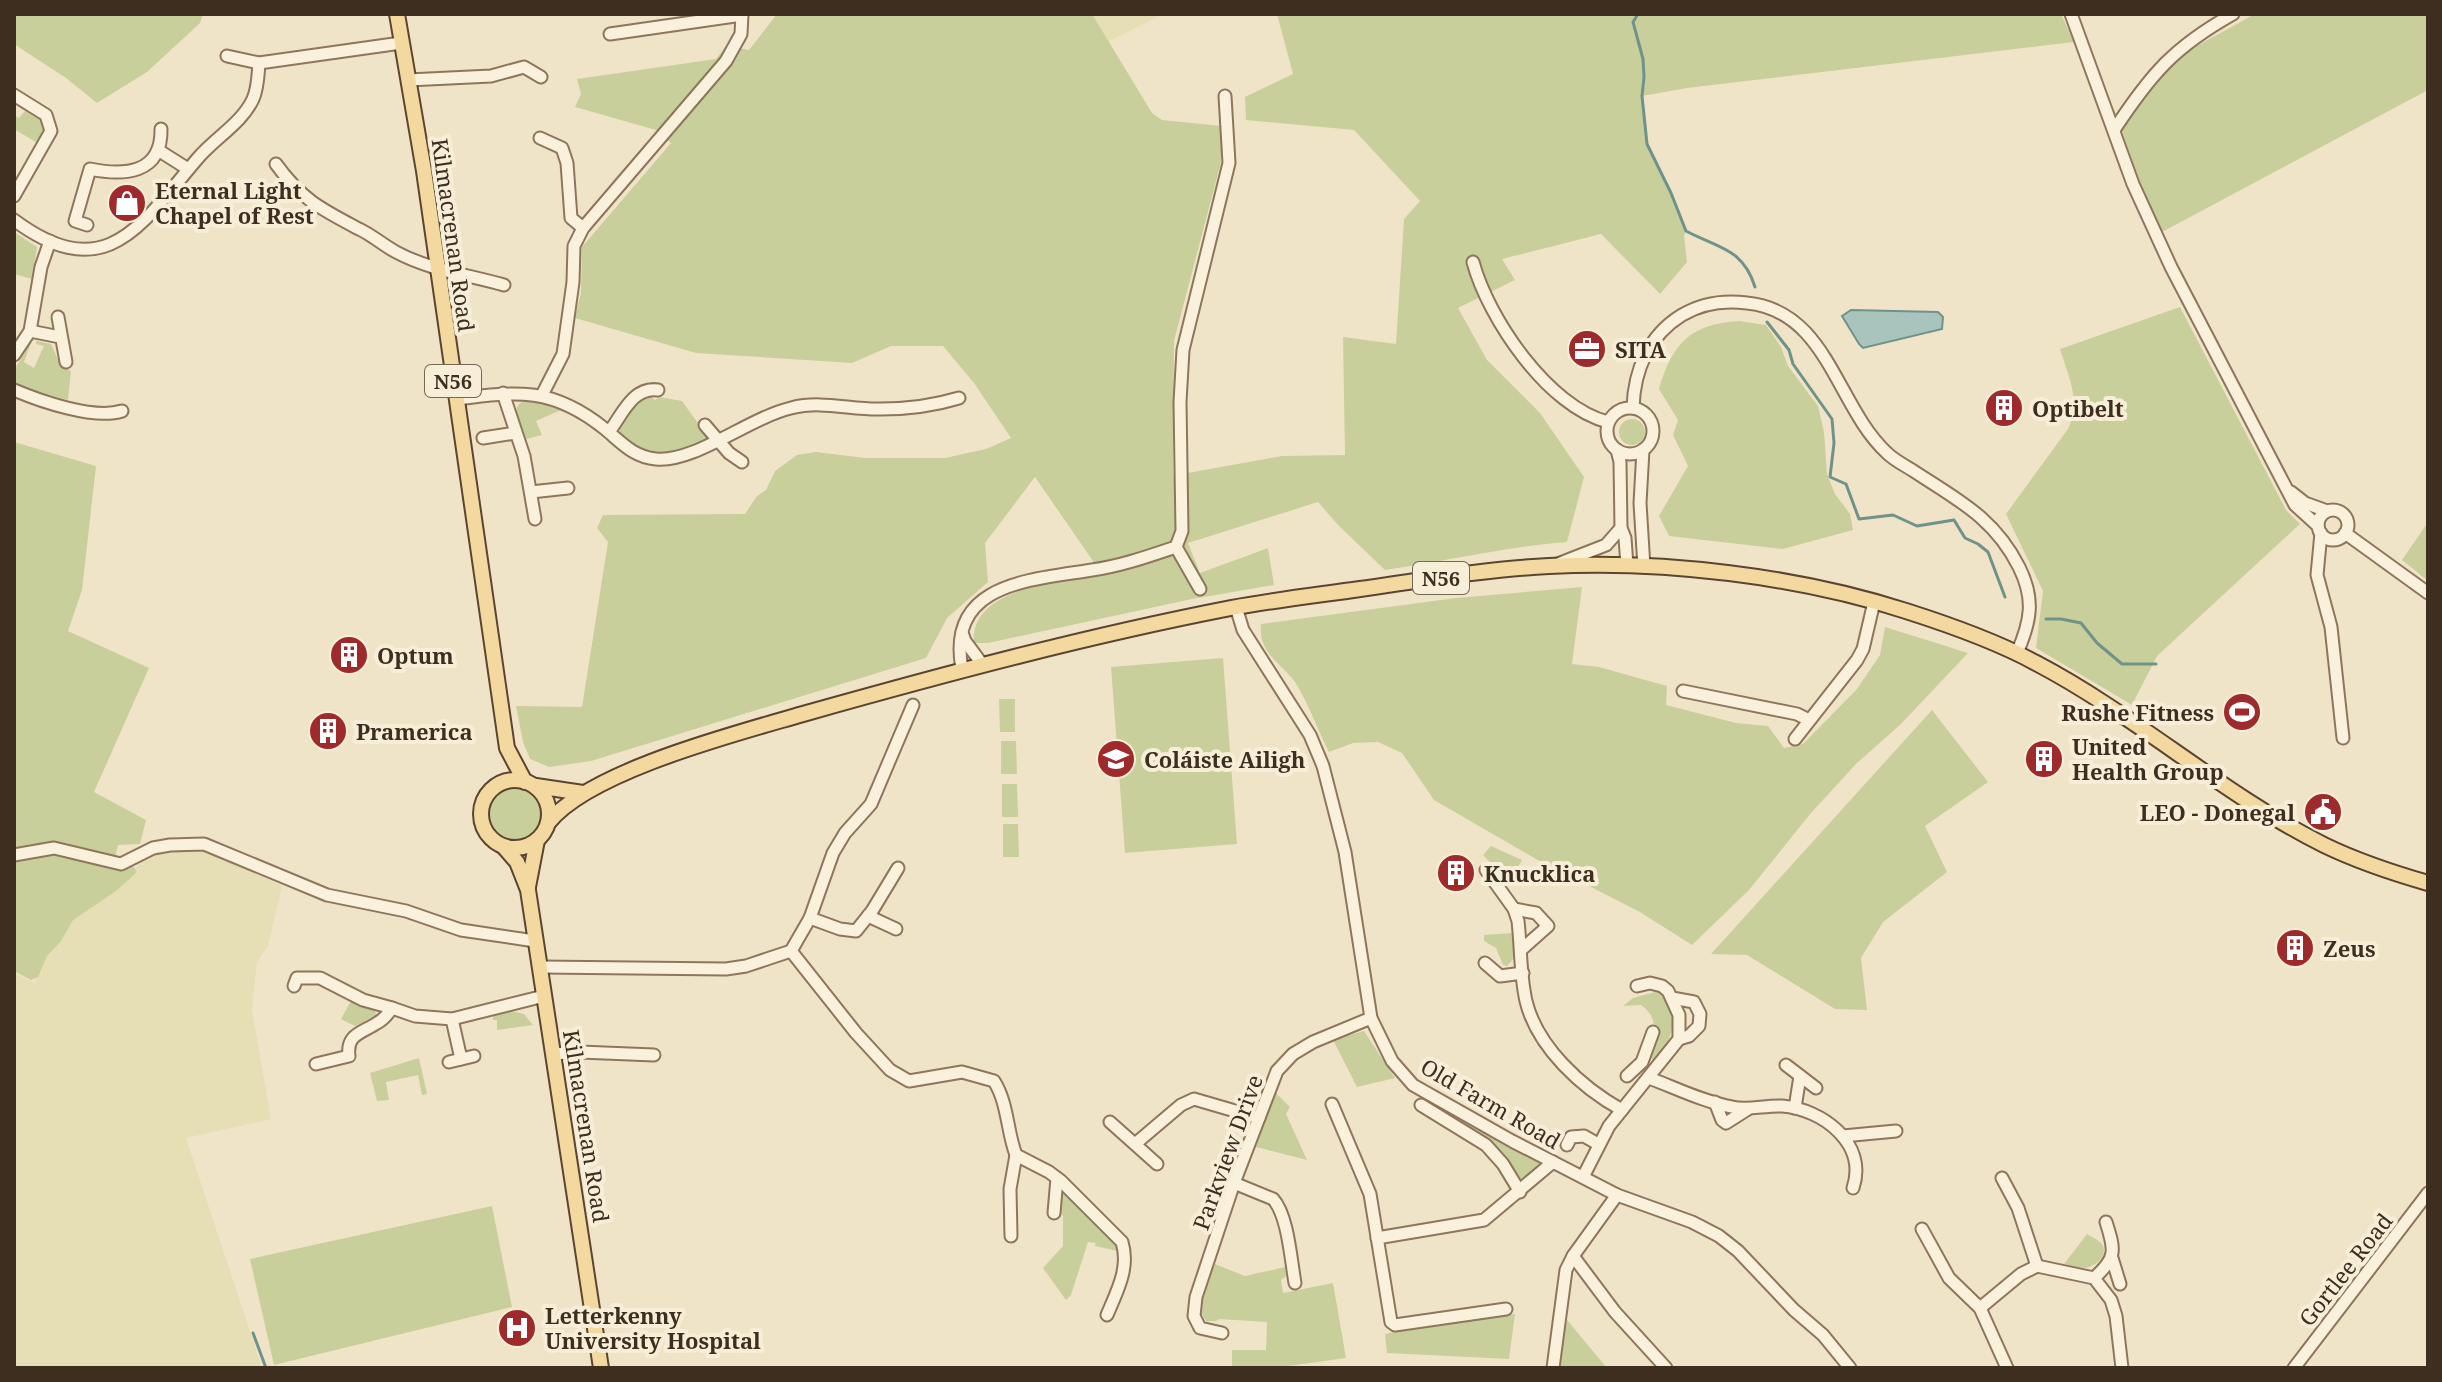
<svg xmlns="http://www.w3.org/2000/svg" width="2442" height="1382" viewBox="0 0 2442 1382" font-family="'Noto Serif',serif">
<style>
.farmland{fill:#e6deb5}
.green{fill:#c9cf9b}
.water{fill:#a9c4bc;stroke:#6f938a;stroke-width:2}
.lines{fill:none;stroke-linecap:round;stroke-linejoin:round}
.stream{stroke:#6f938a;stroke-width:3}
.minor-casing{stroke:#8d765c;stroke-width:15}
.major-casing{stroke:#5b4430;stroke-width:18}
.minor{stroke:#faf1dc;stroke-width:11}
.major{stroke:#f3d9a0;stroke-width:14}
.labels{text-anchor:middle;dominant-baseline:central;stroke-width:8;stroke-linejoin:round;paint-order:stroke}
.shield{fill:#f7eed8;stroke:#756857;stroke-width:2}
.shield-label{font-size:20px;font-weight:bold;fill:#3d2e20}
.poi-label{font-size:22px;font-weight:bold;fill:#3d2e20;stroke:#f7eed8;text-anchor:start}
.street-label{font-size:22px;fill:#3d2e20;stroke:#f7eed8}
</style>
<rect width="100%" height="100%" fill="#f0e4c8"/>
<g class="farmland">
<path d="M1092 14H1163L1108 42Z"/>
<path d="M186 851 216 853 282 886 268 946 257 962 252 1010 271 1119 186 1138 262 1368H14V973L35 983 47 944 84 905 123 885 138 865 158 854Z"/>
</g>
<g class="green">
<path d="M14 14H203L200 23 147 72 97 103 66 78 14 44Z"/>
<path d="M777 14H1092L1152 113 1162 120 1222 126 1221 162 1174 341 1173 473H1188L1282 456 1345 455 1343 337 1396 344 1404 219 1420 201 1354 130 1246 120 1245 97 1293 74 1277 14H2061L2074 42 1687 88 1642 96 1647 144 1671 193 1686 231 1684 236 1687 262 1660 294 1601 234 1502 259 1515 280 1458 308 1487 360 1540 413 1584 477 1567 542C1506 547 1446 561 1385 570L1338 525 1318 502 1188 543 1200 573 1268 548 1274 585 1192 599 988 643H974C969 589 1056 582 1094 576L1093 561 1035 477 985 543 988 582 947 618 926 658 591 761 549 767 530 759 523 742 516 706 582 707 608 542 597 528 603 515 745 514 757 496 766 490 775 471 797 455 816 452 865 458H945L986 449 1011 438 974 383 943 346H891L852 363 696 353 575 318 581 293 582 247 671 143 656 130 575 107 581 94 577 79 716 59 726 46 749 50Z"/>
<path d="M2255 14H2428V90L2162 232 2144 193 2121 129 2180 55Z"/>
<path d="M15 102 41 120 45 132 39 144 14 129V115L19 118 25 111 14 104Z"/>
<path d="M14 232 37 247 32 279 14 274Z"/>
<path d="M2180 307 2286 510 2300 524 2157 656 2132 705 2036 648 2043 591 2006 514 2068 429C2082 402 2068 376 2060 349Z"/>
<path d="M1739 321 1766 325 1781 347 1788 366 1818 406 1824 432 1827 474 1835 494 1850 514 1853 530 1783 549 1669 536 1659 516 1688 466 1673 435 1678 420 1659 389C1672 344 1690 324 1739 321Z"/>
<path d="M36 341 51 344 60 364 71 371 68 400 22 387 15 382 14 370 31 343 24 362 34 368 44 346 36 344Z"/>
<path d="M646 393 655 400 659 397 682 401 708 437C683 460 644 457 620 436V426Z"/>
<path d="M527 398 561 410 536 421 542 435 526 439 516 410 518 405Z"/>
<circle cx="1632" cy="432" r="13"/>
<path d="M14 442 96 466 82 590 68 631 149 668 94 792 146 820 140 844 118 845 115 857 60 844 133 866 137 872 116 891 73 920 61 941 47 956 38 977 31 980 14 971Z"/>
<path d="M2428 522V581L2402 560Z"/>
<path d="M1582 587 1572 664 1599 667 1667 686 1666 705 1736 723 1768 726 1784 748 1803 744 1857 689 1880 655 1885 627 1968 653 1901 724 1856 764 1811 813 1749 890 1692 945 1640 912 1536 859 1434 800 1402 753 1378 742 1353 743 1329 752C1318 731 1308 702 1295 682 1280 661 1258 654 1261 624L1456 598Z"/>
<path d="M1223 658 1237 844 1125 853 1111 667Z"/>
<path d="M999 699H1015V732H1000Z"/>
<path d="M1932 710 1988 782 1925 826 1947 872 1883 922 1861 958 1867 1010 1835 1009 1747 955 1711 954Z"/>
<path d="M1001 741H1016L1017 774H1001Z"/>
<path d="M1002 784H1017L1018 817H1002Z"/>
<circle cx="516" cy="814" r="28"/>
<path d="M1003 824H1018L1019 857H1003Z"/>
<path d="M1491 846 1522 860 1508 886 1503 885 1495 867 1483 855Z"/>
<path d="M1513 933 1516 956 1507 966 1503 965 1496 948 1484 941V935Z"/>
<path d="M1659 991C1681 1013 1675 1041 1652 1060 1646 1040 1666 1024 1641 1005L1623 1006 1633 998Z"/>
<path d="M352 999 375 1009 376 1015 355 1026 341 1019Z"/>
<path d="M511 1011 524 1014 533 1025 497 1030V1020H493V1014Z"/>
<path d="M1364 1031 1395 1078 1357 1087 1333 1040Z"/>
<path d="M419 1058 427 1094 422 1095 418 1075 386 1082 389 1100 377 1101 370 1073Z"/>
<path d="M1275 1092 1290 1107 1286 1114 1307 1160 1256 1147Z"/>
<path d="M1423 1096 1537 1159 1541 1167 1523 1181 1518 1180 1479 1136 1422 1098Z"/>
<path d="M1060 1187 1114 1242 1117 1251 1095 1246 1096 1243 1088 1242 1071 1295 1066 1300 1043 1268 1063 1246V1216L1057 1211Z"/>
<path d="M492 1206 512 1307 274 1365 250 1259Z"/>
<path d="M2087 1234C2092 1237 2101 1241 2103 1246 2108 1257 2093 1268 2084 1268 2078 1268 2070 1265 2064 1264Z"/>
<path d="M1215 1264 1245 1276 1285 1267 1286 1276 1281 1280 1283 1293 1333 1283 1346 1358 1274 1368H1232V1350H1266L1267 1322 1219 1319 1216 1321H1206C1193 1305 1208 1282 1215 1264Z"/>
<path d="M1515 1314 1509 1359 1387 1353 1385 1334 1395 1332V1329Z"/>
<path d="M1567 1320 1607 1368H1559V1351Z"/>
</g>
<path class="water" d="M1851 310 1938 312 1943 317 1942 329 1863 348 1859 344 1842 316Z"/>
<g class="lines">
<g class="stream">
<path d="M1638 14 1633 22 1643 59 1644 77 1642 96 1647 144 1671 193 1686 231C1718 248 1743 248 1755 287"/>
<path d="M1767 322 1789 350 1793 364 1832 419 1834 443 1830 477 1846 484 1859 519 1893 515 1917 526 1954 520 1965 538 1978 544 1988 552 2005 597"/>
<path d="M2046 619H2061L2081 623 2097 643 2122 664H2156"/>
<path d="M253 1333 266 1368"/>
</g>
<g class="minor-casing">
<g id="minor">
<path d="M2071 14 2133 184 2171 267 2295 505 2318 526"/>
<path d="M610 34 742 15"/>
<path d="M227 56 259 63 401 43"/>
<path d="M408 80 491 76 524 67 541 77"/>
<path d="M14 95 46 115 51 131 14 196"/>
<path d="M2114 130C2151 74 2174 47 2233 14"/>
<path d="M540 138 562 148 567 163 571 218 583 228"/>
<path d="M158 150 188 169"/>
<path d="M276 164C302 200 321 209 359 229 372 235 383 245 396 252 429 270 469 275 504 285"/>
<path d="M14 220C107 289 142 223 198 158 215 138 242 123 253 99 258 88 258 75 259 63"/>
<path d="M87 225 75 221 90 169C124 176 162 174 161 129"/>
<path d="M1473 262C1488 318 1548 407 1608 422"/>
<path d="M58 317 66 362"/>
<path d="M30 331 60 337"/>
<path d="M14 355 30 331 41 267 50 241"/>
<path d="M14 390C40 401 94 420 122 411"/>
<path d="M503 393 524 456 535 519"/>
<path d="M542 395 563 354 573 282 574 246 583 228 726 61 741 34 742 14"/>
<path d="M456 399C518 391 553 387 605 429 621 442 633 457 656 459 694 463 749 418 791 408 822 400 851 410 881 409 906 409 936 405 959 398"/>
<circle cx="1630" cy="431" r="23"/>
<path d="M1633 408C1634 370 1649 335 1682 315 1702 303 1724 300 1747 303 1828 311 1836 406 1887 453 1894 460 1904 465 1912 470 1956 499 1994 517 2019 567 2035 599 2031 621 2017 653"/>
<path d="M705 425 729 453 742 462"/>
<path d="M609 432C622 415 633 386 658 390"/>
<path d="M483 438 515 433"/>
<path d="M1617 450 1620 462 1621 528 1625 538 1627 566"/>
<path d="M1643 450 1640 503 1644 567"/>
<path d="M531 492 568 488"/>
<path d="M2291 492 2305 503 2327 511"/>
<circle cx="2333" cy="525" r="15"/>
<path d="M2321 533 2317 575 2331 627 2343 738"/>
<path d="M2345 533 2428 593"/>
<path d="M1176 547 1200 589"/>
<path d="M1560 563 1606 545 1621 528"/>
<path d="M1236 607 1243 630 1310 735 1323 766 1345 852 1371 1018 1392 1061 1413 1085 1512 1141 1617 1195 1692 1222 1719 1236 1738 1251 1794 1310 1823 1335 1850 1368"/>
<path d="M962 633 965 641 982 664"/>
<path d="M962 669C946 583 1030 580 1092 570 1121 566 1149 556 1176 547L1182 531 1180 402 1183 350 1229 163 1225 96"/>
<path d="M1683 691 1797 714 1809 720"/>
<path d="M1795 739 1857 660 1863 649 1874 602"/>
<path d="M14 855 54 848 121 864 153 848 170 845 204 844 327 895 406 911 461 930 535 941"/>
<path d="M1486 870 1514 909 1518 921C1521 947 1520 975 1526 1001 1537 1047 1582 1088 1622 1110"/>
<path d="M1514 909 1536 913 1548 926 1521 950"/>
<path d="M868 916 896 929"/>
<path d="M810 918 840 929 856 931 872 911 898 868"/>
<path d="M791 951 810 918 833 853 845 833 871 804 913 705"/>
<path d="M1485 963 1500 976 1523 973"/>
<path d="M541 967 726 969 746 966 791 951 856 1033 890 1070 909 1081 962 1072 994 1081C1008 1103 1007 1132 1016 1155"/>
<path d="M294 986 297 978H320L363 1000 392 1008"/>
<path d="M1672 998 1694 1002 1700 1014 1699 1026 1689 1036 1679 1039"/>
<path d="M452 1019 461 1059"/>
<path d="M554 1054 580 1052 654 1055"/>
<path d="M449 1062 474 1056"/>
<path d="M316 1064 349 1056C346 1034 362 1033 377 1023 383 1020 388 1014 392 1008L415 1016 452 1019 544 996"/>
<path d="M1786 1065 1816 1088"/>
<path d="M1627 1076 1642 1062 1653 1032"/>
<path d="M1649 1078C1676 1088 1704 1102 1732 1107 1748 1111 1765 1105 1782 1106 1822 1109 1868 1143 1853 1188"/>
<path d="M1715 1102 1722 1120 1726 1123 1748 1109"/>
<path d="M1332 1104 1370 1194 1391 1322 1395 1325 1506 1309"/>
<path d="M1421 1105 1486 1145 1503 1164 1520 1192"/>
<path d="M1795 1108 1800 1076"/>
<path d="M1110 1122 1157 1164"/>
<path d="M1843 1136 1896 1131"/>
<path d="M1135 1144 1181 1105 1194 1099 1259 1118"/>
<path d="M1567 1145 1571 1137 1584 1136 1598 1144"/>
<path d="M1583 1177 1609 1126 1679 1039V1015L1668 991 1662 986 1650 983 1637 986"/>
<path d="M2002 1178 2018 1208 2037 1266"/>
<path d="M1234 1183 1273 1199C1288 1215 1291 1261 1295 1283"/>
<path d="M1054 1213 1057 1178"/>
<path d="M1922 1229 1949 1278 1980 1308 2007 1368"/>
<path d="M1011 1236 1010 1189 1016 1155 1049 1172 1061 1181 1122 1242C1130 1268 1117 1291 1107 1315"/>
<path d="M1377 1238 1484 1220 1553 1162"/>
<path d="M1573 1256 1615 1312 1666 1368"/>
<path d="M2112 1258 2120 1284"/>
<path d="M2094 1278C2117 1258 2115 1250 2106 1222"/>
<path d="M1980 1308 2021 1274 2037 1266 2094 1278 2111 1300 2116 1316 2122 1368"/>
<path d="M1222 1333 1200 1328 1194 1316 1196 1297 1234 1183 1277 1071 1293 1054 1313 1042 1371 1018"/>
<path d="M1553 1368 1566 1270 1573 1256 1617 1195"/>
<path d="M2294 1368 2428 1193"/>
</g>
</g>
<g class="major-casing">
<g id="major">
<path d="M397 14 424 171 507 748 525 782"/>
<circle cx="515" cy="814" r="34"/>
<path d="M536 786 583 793"/>
<path d="M548 823C589 771 738 733 803 714 945 674 1087 636 1231 608 1274 600 1318 595 1360 589 1423 580 1487 569 1549 566 1663 560 1797 576 1906 611 1950 625 1996 641 2036 663 2137 716 2222 794 2324 845 2357 861 2393 873 2428 883"/>
<path d="M503 846 517 862 528 890 601 1368"/>
<path d="M528 887 537 840"/>
</g>
</g>
<use href="#minor" class="minor"/>
<use href="#major" class="major"/>
</g>
<defs>
<g id="shop-disc" transform="scale(2)"><circle r="9.5" fill="#9e2a2b" stroke="#f7eed8"/><path d="M-5-2.5h2.3a2.7 3.5 0 0 1 5.4 0H5L5.5 6h-11ZM-1.5-2.5h3a1.5 2.3 0 0 0-3 0Z" fill="#fff"/></g>
<g id="office-disc" transform="scale(2)"><circle r="9.5" fill="#9e2a2b" stroke="#f7eed8"/><path d="M-6-3h4V-5.5h4V-3h4V5H-6ZM-1-4.5V-3h2v-1.5ZM-6 0V1H6V0Z" fill="#fff"/></g>
<g id="building-disc" transform="scale(2)"><circle r="9.5" fill="#9e2a2b" stroke="#f7eed8"/><path d="M-4-6H4V6H1V3H-1V6H-4ZM-2.5-4.3h1.7v1.8h-1.7ZM.8-4.3h1.7v1.8H.8ZM-2.5-1h1.7V.8h-1.7ZM.8-1h1.7V.8H.8Z" fill="#fff"/></g>
<g id="stadium-disc" transform="scale(2)"><circle r="9.5" fill="#9e2a2b" stroke="#f7eed8"/><path d="M0-5a6.5 5 0 1 0 0 10a6.5 5 0 1 0 0-10ZM-3.5-1.8h7v3.6h-7Z" fill="#fff"/></g>
<g id="school-disc" transform="scale(2)"><circle r="9.5" fill="#9e2a2b" stroke="#f7eed8"/><path d="M0-5L7-2L0 1L-7-2ZM-4 1L0 2.5L4 1V4Q0 6-4 4Z" fill="#fff"/></g>
<g id="civic-disc" transform="scale(2)"><circle r="9.5" fill="#9e2a2b" stroke="#f7eed8"/><path d="M-.6-6.5H3V-4.5H.6V-3L4-1V1h2V6H-6V1h2V-1L-.6-3ZM-1.2 2.5V6h2.4V2.5Z" fill="#fff"/></g>
<g id="hospital-disc" transform="scale(2)"><circle r="9.5" fill="#9e2a2b" stroke="#f7eed8"/><path d="M-5-5h3v3.5h4V-5h3V5h-3V1.5h-4V5h-3Z" fill="#fff"/></g>
</defs>
<g fill-rule="evenodd">
<use href="#shop-disc" x="127" y="203"/>
<use href="#office-disc" x="1587" y="349"/>
<use href="#building-disc" x="2004" y="408"/>
<use href="#building-disc" x="349" y="655"/>
<use href="#stadium-disc" x="2242" y="712"/>
<use href="#building-disc" x="328" y="731"/>
<use href="#school-disc" x="1116" y="759"/>
<use href="#building-disc" x="2044" y="759"/>
<use href="#civic-disc" x="2323" y="812"/>
<use href="#building-disc" x="1456" y="873"/>
<use href="#building-disc" x="2295" y="948"/>
<use href="#hospital-disc" x="517" y="1328"/>
</g>
<g class="labels">
<g class="shield">
<rect x="425" y="365" width="56" height="32" rx="6"/>
<rect x="1413" y="562" width="56" height="32" rx="6"/>
</g>
<g class="shield-label">
<text x="453" y="381">N56</text>
<text x="1441" y="578">N56</text>
</g>
<g class="poi-label">
<text x="155" y="190">Eternal Light<tspan x="155" dy="25">Chapel of Rest</tspan></text>
<text x="1615" y="349">SITA</text>
<text x="2032" y="408">Optibelt</text>
<text x="377" y="655">Optum</text>
<text x="2214" y="712" text-anchor="end">Rushe Fitness</text>
<text x="356" y="731">Pramerica</text>
<text x="2072" y="746">United<tspan x="2072" dy="25">Health Group</tspan></text>
<text x="1144" y="759">Coláiste Ailigh</text>
<text x="2295" y="812" text-anchor="end">LEO - Donegal</text>
<text x="1484" y="873">Knucklica</text>
<text x="2323" y="948">Zeus</text>
<text x="545" y="1315">Letterkenny<tspan x="545" dy="25">University Hospital</tspan></text>
</g>
<g class="street-label">
<text transform="translate(454 235) rotate(82)">Kilmacrenan Road</text>
<text transform="translate(1491 1103) rotate(30)">Old Farm Road</text>
<text transform="translate(587 1126) rotate(81)">Kilmacrenan Road</text>
<text transform="translate(1227 1152) rotate(-70)">Parkview Drive</text>
<text transform="translate(2345 1269) rotate(-52)">Gortlee Road</text>
</g>
</g>
<rect width="2442" height="1382" fill="none" stroke="#3d2e20" stroke-width="32"/>
</svg>
